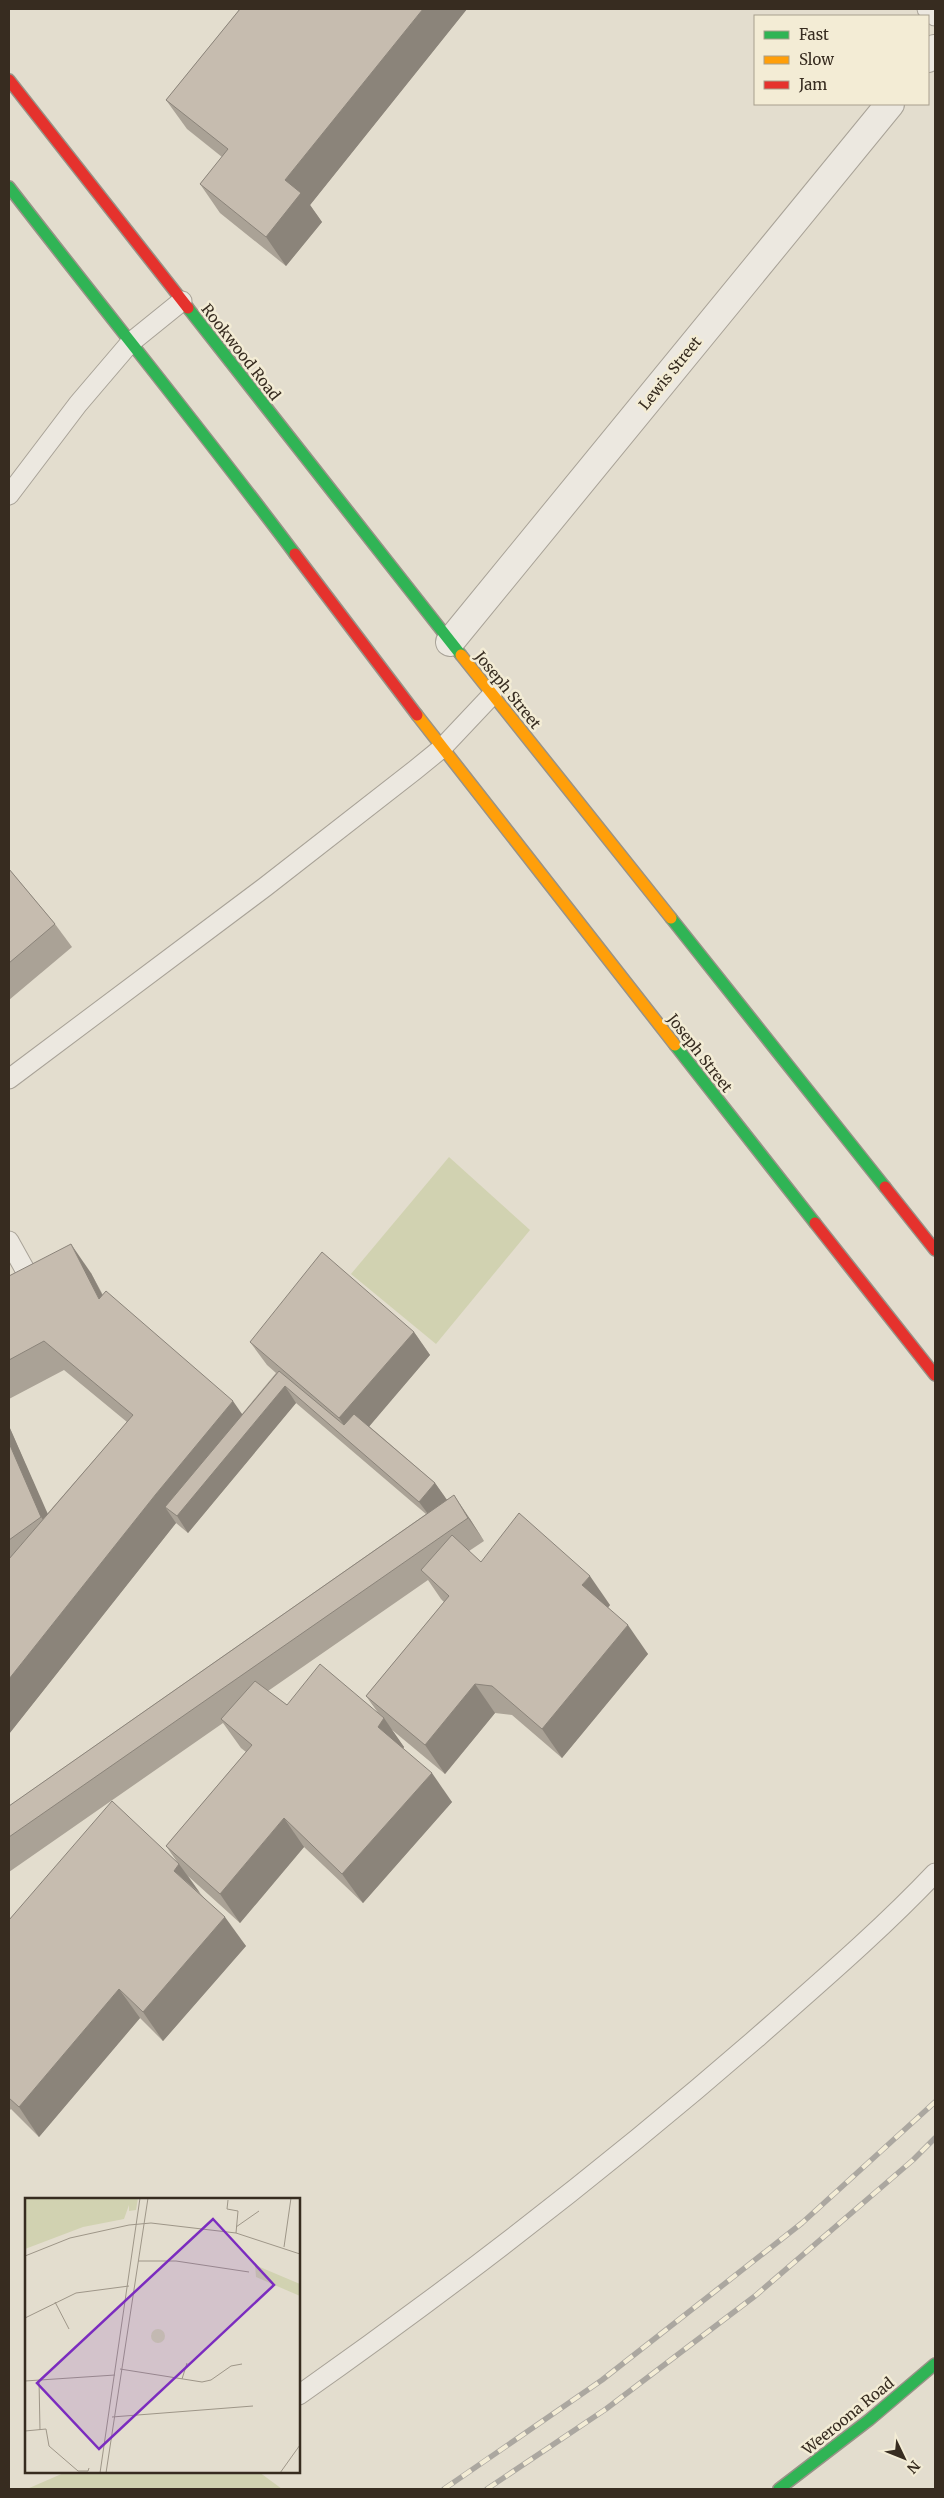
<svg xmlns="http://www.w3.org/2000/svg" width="944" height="2498" viewBox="0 0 944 2498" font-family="Merriweather,serif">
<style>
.green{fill:#d1d2b1}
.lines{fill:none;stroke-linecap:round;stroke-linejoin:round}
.lane-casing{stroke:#a8a297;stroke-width:21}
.street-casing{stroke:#a8a297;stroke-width:30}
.fast-casing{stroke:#989287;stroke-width:14}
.slow-casing{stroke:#989287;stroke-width:14}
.jam-casing{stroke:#989287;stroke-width:14}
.lane{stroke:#ece8e0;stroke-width:19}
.street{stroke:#ece8e0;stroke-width:28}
.fast{stroke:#30b455;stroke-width:11}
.slow{stroke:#ff9f0a;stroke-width:11}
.jam{stroke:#e5322d;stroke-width:11}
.rail-casing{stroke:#aba7a0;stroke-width:5.5}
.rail{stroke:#f3ecd5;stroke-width:4;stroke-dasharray:11;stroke-linecap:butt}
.wall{fill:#aaa296;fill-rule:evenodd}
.shaded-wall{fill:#8b847a}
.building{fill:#c6bcaf;stroke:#8b847a}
.labels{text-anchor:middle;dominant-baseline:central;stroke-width:5;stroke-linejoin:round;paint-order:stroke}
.street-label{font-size:15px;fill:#372c20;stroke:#f3ecd5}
.inset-road{fill:none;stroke:#9e9688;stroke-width:1}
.view{fill:#7b2cbf;fill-opacity:0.15;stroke:#7b2cbf;stroke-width:2.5}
.inset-edge{fill:none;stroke:#372c20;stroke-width:2.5}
</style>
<rect width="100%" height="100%" fill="#e3ddce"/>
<g class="green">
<path d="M449 1157 530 1230 436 1344 351 1274Z"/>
<path d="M66 2472H259L282 2489H27Z"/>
</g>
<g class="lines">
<g class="lane-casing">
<g id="lane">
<path d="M927 9 935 16"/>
<path d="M9 495 78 404 130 343 182 301"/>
<path d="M9 1079 265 887 415 770 442 748 492 695"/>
<path d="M9 1241 29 1277"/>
<path d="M299 2395C458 2283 612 2164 759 2036 819 1983 880 1931 935 1873"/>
</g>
</g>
<g class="street-casing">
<g id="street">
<path d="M928 58 935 49"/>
<path d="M450 642 890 104"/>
</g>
</g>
<g class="fast-casing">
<g id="fast">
<path d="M9 187C104 310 202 430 295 554"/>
<path d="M188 308 461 655"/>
<path d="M671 918 885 1187"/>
<path d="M675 1045 815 1223"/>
<path d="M779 2489 869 2420 935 2364"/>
</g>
</g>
<g class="slow-casing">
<g id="slow">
<path d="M461 655 671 918"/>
<path d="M417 715 675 1045"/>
</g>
</g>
<g class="jam-casing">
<g id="jam">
<path d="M9 80 188 308"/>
<path d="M295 554 417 715"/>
<path d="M885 1187 935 1250"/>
<path d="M815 1223 935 1375"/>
</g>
</g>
<use href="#lane" class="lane"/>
<use href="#street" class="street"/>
<use href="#fast" class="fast"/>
<use href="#slow" class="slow"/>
<use href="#jam" class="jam"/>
<g class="rail-casing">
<g id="rail">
<path d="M444 2489 602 2380 802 2223 935 2102"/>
<path d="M487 2489 606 2409 755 2296 913 2160 935 2138"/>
</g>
</g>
<use href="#rail" class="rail"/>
</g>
<g class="wall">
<path d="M240 9H467L310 205 322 222 286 266 220 213 200 184 222 157 187 129 166 100Z"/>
<path d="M9 869 55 924 72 947 9 1000Z"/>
<path d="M91 1273 103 1295 242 1414 276 1373 267 1365 250 1342 414 1332 430 1355 369 1426 435 1483 447 1500 470 1519 484 1541 469 1551 481 1562 610 1605 608 1608 648 1654 562 1758 512 1715 495 1713 445 1774 391 1729 404 1747 403 1749 452 1802 363 1903 304 1847 240 1923 188 1876 200 1893 246 1946 163 2041 140 2018 39 2137 11 2109 9 2111V1920L178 1863 166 1846 246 1752 241 1748 223 1723 9 1872V1806L426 1514 296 1403 188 1533 176 1523 9 1734V1426L47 1514 127 1422 64 1370 9 1399V1276ZM428 1580 441 1599 444 1602 366 1696 379 1714 287 1705 268 1691Z"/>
</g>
<g class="shaded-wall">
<path d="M423 9H467L310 205 322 222 286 266 266 237 285 180Z"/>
<path d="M71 1244 91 1273 119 1328 99 1299Z"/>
<path d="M414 1332 430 1355 356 1442 339 1418Z"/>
<path d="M285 1386 296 1403 188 1533 177 1516 165 1507 176 1523 9 1734V1679L156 1494 233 1401 251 1427Z"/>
<path d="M9 1426 62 1546 41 1517 9 1443Z"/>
<path d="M435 1483 447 1500 431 1518 419 1502Z"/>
<path d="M454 1495 470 1519 484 1541 468 1518Z"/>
<path d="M590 1576 610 1605 602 1614 582 1585Z"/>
<path d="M628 1625 648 1654 562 1758 542 1729Z"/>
<path d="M475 1684 495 1713 445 1774 425 1745Z"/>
<path d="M384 1718 404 1747 398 1756 378 1727Z"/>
<path d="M432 1773 452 1802 363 1903 342 1874Z"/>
<path d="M284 1818 304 1847 240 1923 220 1894Z"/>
<path d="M179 1864 200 1893 174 1871Z"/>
<path d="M225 1917 246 1946 163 2041 143 2012Z"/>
<path d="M119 1989 140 2018 39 2137 19 2107Z"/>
</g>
<g class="building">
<path d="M240 9H423L285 180 301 193 266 237 200 184 228 149 166 100Z"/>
<path d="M9 869 55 924 9 963Z"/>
<path d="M71 1244 99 1299 106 1291 233 1401 156 1494 9 1679V1559L133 1415 44 1341 9 1360V1276Z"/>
<path d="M322 1252 414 1332 339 1418 250 1342Z"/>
<path d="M279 1371 344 1425 354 1414 435 1483 419 1502 285 1386 177 1516 165 1507Z"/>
<path d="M9 1443 41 1517 9 1540Z"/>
<path d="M454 1495 468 1518 9 1837V1806Z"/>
<path d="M519 1513 590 1576 582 1585 628 1625 542 1729 492 1686 475 1684 425 1745 366 1696 449 1596 421 1570 452 1535 481 1562Z"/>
<path d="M320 1664 384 1718 378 1727 432 1773 342 1874 284 1818 220 1894 166 1846 252 1745 221 1719 255 1681 287 1705Z"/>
<path d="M112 1801 179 1864 174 1871 225 1917 143 2012 119 1989 19 2107 9 2098V1920Z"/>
</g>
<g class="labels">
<g class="street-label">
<text transform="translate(241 352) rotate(52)">Rookwood Road</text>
<text transform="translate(670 373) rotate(-51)">Lewis Street</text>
<text transform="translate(508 690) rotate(51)">Joseph Street</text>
<text transform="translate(700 1053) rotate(52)">Joseph Street</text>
<text transform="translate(848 2416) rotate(-39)">Weeroona Road</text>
</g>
</g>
<g transform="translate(25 2198)">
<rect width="275" height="275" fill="#e3ddce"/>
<path d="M0 0H113L111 12 104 13V7L99 21 58 29 0 51ZM230 67 275 86V98L231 79ZM126 138a7 7 0 1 1 14 0a7 7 0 1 1-14 0Z" fill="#d1d2b1"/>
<path class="inset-road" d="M203 2 202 11 213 13 211 35M211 29 234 13M259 49 266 0M0 58 45 40 104 27 126 25 211 35 275 56M113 63H151L224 74M30 104 44 131M0 120 51 95 104 88M95 171 177 184 186 182 206 168 217 166M157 181 162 165M14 182 15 232M0 183 90 177M87 219 228 208M0 233 21 231 24 248 53 273H63L64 270M75 275 115 0M81 275 123 0M255 275 275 247"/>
<path class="view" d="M188 21 249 87 74 251 12 185Z"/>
<rect width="275" height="275" class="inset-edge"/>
</g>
<rect width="944" height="2498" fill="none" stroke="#372c20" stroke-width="20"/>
<rect x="754" y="15" width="175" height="90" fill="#f3ecd5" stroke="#a89f8d"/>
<rect x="764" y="31" width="25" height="8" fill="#30b455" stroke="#a89f8d"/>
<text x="799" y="40" font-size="15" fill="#372c20">Fast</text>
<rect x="764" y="56" width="25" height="8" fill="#ff9f0a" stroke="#a89f8d"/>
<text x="799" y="65" font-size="15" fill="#372c20">Slow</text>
<rect x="764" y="81" width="25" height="8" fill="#e5322d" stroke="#a89f8d"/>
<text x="799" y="90" font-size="15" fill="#372c20">Jam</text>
<g transform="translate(904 2458) rotate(133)" stroke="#f3ecd5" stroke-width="4" paint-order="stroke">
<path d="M0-4L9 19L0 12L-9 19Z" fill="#372c20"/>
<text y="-8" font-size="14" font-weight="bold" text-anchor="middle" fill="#372c20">N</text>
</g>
</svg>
